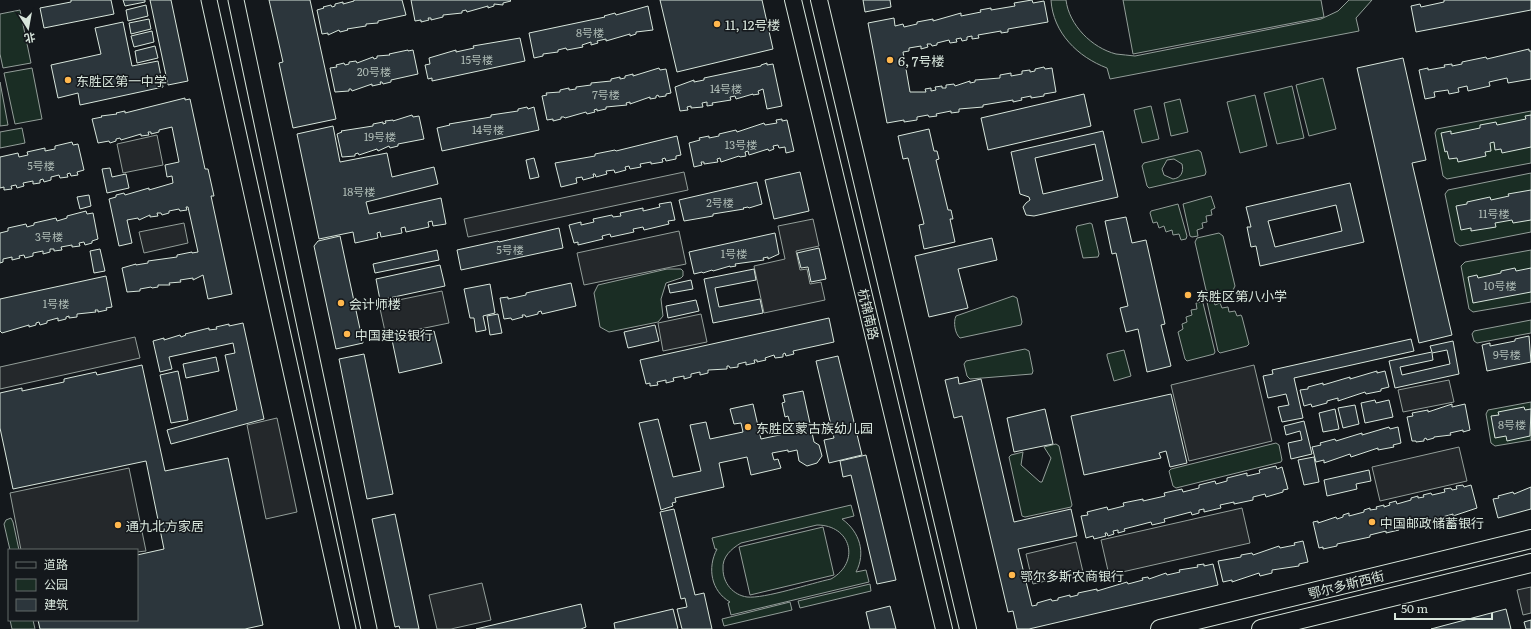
<svg xmlns="http://www.w3.org/2000/svg" width="1531" height="629" viewBox="0 0 1531 629" font-family="Literata,'Noto Sans SC',serif">
<style>
.green{fill:#1a2d24;stroke:#939e99;fill-rule:evenodd}
.parking{fill:#24282b;stroke:#939e99}
.building{fill:#2c363c;stroke:#d8e6dc;fill-rule:evenodd}
.lines{fill:none;stroke-linecap:round;stroke-linejoin:round}
.tertiary-casing{stroke:#d8e6dc;stroke-width:17}
.secondary-casing{stroke:#d8e6dc;stroke-width:18}
.primary-casing{stroke:#d8e6dc;stroke-width:20}
.tertiary{stroke:#14181c;stroke-width:15}
.secondary{stroke:#14181c;stroke-width:16}
.primary{stroke:#14181c;stroke-width:18}
.poi-dot{fill:#ffb74d;stroke:#14181c;stroke-width:1.5}
.labels{text-anchor:middle;dominant-baseline:central;stroke-width:3;stroke-linejoin:round;paint-order:stroke}
.number-label{font-size:11px;fill:#adbab4}
.poi-label{font-size:13px;fill:#d8e6dc;stroke:#14181c;text-anchor:start}
.street-label{font-size:13px;fill:#d8e6dc;stroke:#14181c}
</style>
<rect width="100%" height="100%" fill="#14181c"/>
<g class="green">
<path d="M1051 0H1066C1069 25 1092 48 1116 54 1122 55 1129 55 1135 56L1321 19 1338 11 1349 0H1372L1356 18 1359 31 1110 79 1107 68C1078 57 1053 33 1051 0Z"/>
<path d="M1123 0H1321L1324 17 1133 54Z"/>
<path d="M20 10 31 63 3 68 0 54V14Z"/>
<path d="M32 68 42 119 15 124 4 73Z"/>
<path d="M1323 78 1336 129 1309 136 1296 85Z"/>
<path d="M0 82 8 125 0 126Z"/>
<path d="M1292 86 1304 138 1277 144 1264 93Z"/>
<path d="M1255 95 1267 146 1240 153 1227 102Z"/>
<path d="M1180 99 1188 132 1171 136 1164 103Z"/>
<path d="M1151 106 1159 139 1142 143 1134 110Z"/>
<path d="M1531 111V163L1447 179 1443 176 1435 133 1437 129Z"/>
<path d="M22 128 25 143 0 148V132Z"/>
<path d="M1198 150 1201 152 1206 172 1205 175 1149 188 1147 186 1142 166 1144 163ZM1174 159 1182 164C1184 172 1181 178 1173 179L1164 175 1162 169 1167 160Z"/>
<path d="M1531 173V232L1460 246 1455 242 1445 194 1448 190Z"/>
<path d="M1211 196 1215 208 1211 210 1212 215 1206 216 1207 222 1202 223 1203 228 1197 230 1198 236 1192 237 1190 236 1183 204Z"/>
<path d="M1178 204 1187 236 1186 239 1181 240 1179 234 1173 235 1172 230 1166 232 1164 226 1159 228 1157 222 1153 223 1150 213 1151 211Z"/>
<path d="M1090 223 1092 224 1099 254 1098 257 1083 258 1076 229 1077 226Z"/>
<path d="M1219 233 1223 236 1235 286 1232 292 1214 296 1206 290 1195 242 1197 238Z"/>
<path d="M1531 250V302L1473 312 1469 309 1461 266 1465 262Z"/>
<path d="M667 269H681L683 271V276L681 278 666 283 661 299 663 316 658 322 609 332 600 327 594 293 598 285Z"/>
<path d="M1013 296 1017 298 1022 322 1021 325 960 338C955 334 953 322 956 316Z"/>
<path d="M1213 299 1215 305 1220 303 1222 308 1228 307 1229 312 1235 311 1237 316 1241 315 1242 317 1249 344 1247 346 1220 353 1218 351 1207 302 1208 300Z"/>
<path d="M1201 302 1203 303 1215 352 1214 354 1187 361 1185 359 1178 332 1183 329 1182 324 1187 322 1186 317 1192 315 1191 310 1197 309 1196 303Z"/>
<path d="M1531 320V333L1477 343 1474 341 1472 334 1474 331Z"/>
<path d="M1025 349 1029 351 1033 371 1032 374 970 379 967 376 964 364 966 361Z"/>
<path d="M1124 350 1131 376 1114 381 1107 356V354Z"/>
<path d="M1531 402V440L1495 446 1491 443 1486 414 1488 410Z"/>
<path d="M1276 443 1279 445 1282 460 1281 462 1176 488 1173 486 1169 471 1171 469Z"/>
<path d="M1056 444 1059 446 1072 505 1071 507 1025 517 1022 516 1009 457 1011 455 1023 452 1021 465 1040 482H1042L1051 458 1044 447Z"/>
<path d="M851 505 854 516 842 519C860 532 866 553 856 572L866 570 869 582 731 615 728 603 730 602C711 591 707 568 717 549H715L712 538ZM817 525C851 525 861 562 831 579 812 583 764 599 747 597 733 595 723 583 723 569 722 557 731 549 741 543Z"/>
<path d="M11 518 13 522 19 550H10L4 524 6 520Z"/>
<path d="M823 527 834 575 750 595 739 547Z"/>
<path d="M870 584 871 591 800 608 798 601Z"/>
<path d="M790 602 792 610 724 626 722 619Z"/>
<path d="M10 620H33L35 629H12Z"/>
</g>
<g class="parking">
<path d="M157 135 163 165 123 173 117 144Z"/>
<path d="M684 172 688 190 468 237 464 219Z"/>
<path d="M813 219 819 246 796 251 800 270 807 269 810 284 821 282 825 300 764 313 754 266 785 259 778 226Z"/>
<path d="M184 223 188 243 144 253 139 232Z"/>
<path d="M679 231 686 264 584 285 577 253Z"/>
<path d="M442 291 449 323 386 336 379 304Z"/>
<path d="M701 314 707 342 663 351 658 323Z"/>
<path d="M135 337 140 358 0 389V367Z"/>
<path d="M1254 365 1272 441 1189 461 1171 385Z"/>
<path d="M1449 380 1454 402 1403 412 1398 390Z"/>
<path d="M277 418 297 512 266 519 247 425Z"/>
<path d="M1459 447 1467 481 1380 501 1372 467Z"/>
<path d="M129 468 146 551 137 552V550H21L10 493Z"/>
<path d="M1242 508 1250 543 1109 575 1101 540Z"/>
<path d="M1076 542 1083 572 1033 584 1026 554Z"/>
<path d="M482 583 491 620 451 629H437L429 595Z"/>
<path d="M1531 587V613L1523 615 1517 590Z"/>
</g>
<g class="building">
<path d="M71 0H111L114 14 44 28 40 8 71 2Z"/>
<path d="M123 0H145V2L125 6Z"/>
<path d="M150 0H171L188 81 168 85Z"/>
<path d="M269 0H310L336 119 293 128 279 63 283 62Z"/>
<path d="M354 0H402L406 15 378 21V23L366 24V26L347 29 348 30 340 32 339 30 328 35V33L322 34 317 10 324 8 323 7 331 5 332 7 335 6V4L343 2V4L354 1Z"/>
<path d="M411 0H510L511 1 503 3V5L494 4V6L488 8V6L467 12 466 10 462 11V13L443 15V17L431 20V18H428L429 20 421 22V20L415 21Z"/>
<path d="M660 0H762L773 49 677 72Z"/>
<path d="M863 0H890L891 7 865 12Z"/>
<path d="M1032 0 1033 3 1044 1 1048 22 1008 29V32L1001 33V31L978 35 979 38 972 39V36L967 37V40L962 41 961 38 956 39 957 42 950 43 949 40 937 43V45L932 46 931 44H927L928 47 921 49V46L909 48V51L903 52 910 92H926L925 89 931 88V91L936 90 935 87 942 86V88H946V85L954 84 955 86 970 81V83L975 82V80L1000 78V75L1011 73V76L1022 74V71L1030 70V72L1035 71V69L1044 67 1045 69 1052 68 1056 92 1044 94V96L1031 98V96L1021 98 1022 100 1013 102V100L983 105V107L959 109V112L951 113V111L936 114 937 116 929 117 928 115 917 117V120L904 122V120L887 123 868 23 894 18 895 26 903 24 904 27 917 24V22L933 19V21L961 13V16L981 12 980 10 991 8V10L1015 6 1014 3Z"/>
<path d="M1444 0H1531V10L1416 32 1411 6 1420 4 1421 7 1444 2Z"/>
<path d="M146 5 148 16 128 21 126 10Z"/>
<path d="M648 6 653 30 636 32V34L630 36V34L606 41V39L597 41 598 43 591 45V42L582 45 583 47 567 50 566 48 558 50V52L543 54V56L534 58 529 33 605 17 604 16 615 13 616 15Z"/>
<path d="M149 19 151 29 131 34 129 23Z"/>
<path d="M123 22 132 66 158 61 163 87 80 105 78 93 58 98 51 65 101 54 95 28Z"/>
<path d="M152 31 154 42 134 47 131 36Z"/>
<path d="M520 38 525 61 432 81V78L428 79 425 65 430 64 429 58 456 50V52L474 48 473 46Z"/>
<path d="M155 46 158 58 137 63 135 51Z"/>
<path d="M1529 49V51H1531V79L1508 83 1507 78 1489 82 1490 86 1468 91 1467 86 1458 88 1459 92 1449 94 1448 90 1434 92 1435 97 1425 99 1419 70 1428 68V70L1445 67 1444 65 1452 64V66L1462 64V62L1486 57 1487 59Z"/>
<path d="M408 50V51L413 50 418 74 391 80V82L383 84 382 82H380L381 84 372 86V84L352 91 351 89H349V91L335 92 330 68 337 67 336 65 344 63 345 65 349 64V62L356 61 357 63 373 57 374 59 377 58V56L390 55 389 54Z"/>
<path d="M1403 58 1426 160 1412 163 1452 335 1419 343 1357 68Z"/>
<path d="M767 63V65L773 64 782 106 767 109 763 89 758 91 759 94 753 95V94L736 99 735 96 730 97 731 100 712 103 713 105 707 106V102L702 103 703 107 691 108V106L687 107 688 110 680 111 675 87 694 80V82L704 80V78L761 66V65Z"/>
<path d="M659 68 660 70 666 69 671 93 666 94V96L659 97 658 95 656 96V98L650 99V97L630 104V102L626 103 627 105 606 107V109L597 111V109L594 110 595 112 587 114 586 112 565 118 564 117H561V119L553 121V119L547 120 542 96 547 95 546 93 560 92V90L569 88V90L576 89V87L591 85V83L611 81V79L620 77V79L625 78V76L633 74V76Z"/>
<path d="M1084 94 1091 126 988 150 981 118Z"/>
<path d="M185 98V100L190 99 205 169H208L214 196H211L232 294 208 299 203 275 193 280V278L180 280 181 282 169 283 170 285H158V287L152 288 151 287 140 289V291L127 292 122 268 136 264V265L148 263V261L177 257V255L192 252V253L198 252 188 207H186L187 210 180 211 179 209 169 211V213L162 215 161 213H157L158 216 150 217V215L139 220 138 218 127 220 132 243 119 246 109 199 116 197V195L124 193 125 195 149 188V190L173 183 172 176 167 177 165 165 179 162 172 127 159 130V132L151 134V132H148L149 135 141 136V134L121 140 120 138 116 139V141L110 143 109 141 98 143 92 119 102 117 101 116 117 114 116 113 125 111V113Z"/>
<path d="M527 107 528 109 534 107 539 130 442 151 437 128 450 125 449 124 491 117V115L518 111V109Z"/>
<path d="M412 115 413 117 419 116 424 139 398 144V146L390 148 389 146 378 151 377 149 359 155 358 153 355 154V156L342 157 337 134 342 132 341 131 373 126V124L383 122V124L386 123 385 121 393 120V121Z"/>
<path d="M1531 115V147L1502 153 1501 149 1495 150 1494 142 1490 143 1491 151 1485 152 1486 156 1458 162 1457 158 1449 159 1447 151 1445 152 1441 133 1451 131V134L1480 128V125L1496 122 1497 125 1526 119 1525 116Z"/>
<path d="M782 119V121L787 120 794 151 786 153 785 147 779 148 778 145 773 146 774 149 769 151 768 149 749 155 748 151 745 152 746 156 740 157 739 156 721 162 720 158 717 159 718 162 704 164V162H701L702 165 694 167 689 143 700 140 699 138 709 136V138L719 136V134L736 130 737 132 764 123 765 125 777 123 776 120Z"/>
<path d="M333 126 340 162 387 153 392 177 434 167 438 184 366 202 369 214 441 198 446 224 433 226 432 221 428 222 429 227 406 232 405 227 401 228 402 233 381 237 380 232 377 233 378 238 355 243 353 232 319 239 297 134Z"/>
<path d="M929 129 934 151H937L939 159 936 160 948 210H951L953 219H950L955 242 924 249 919 225 924 224 908 158 903 159 898 136Z"/>
<path d="M1103 131 1118 197 1034 216 1026 215 1023 207 1026 203 1030 200 1029 197 1020 194 1011 152ZM1095 144 1103 180 1043 194 1035 158Z"/>
<path d="M677 136 681 155 676 156V159L666 161 665 158 662 159 663 162 651 164V162L640 164 641 167 630 169 629 166 625 167 626 170 615 173 614 170 606 171 607 174 596 177 595 174H593L594 177 583 180 582 177 576 178 577 183 561 187 555 163 595 156V154L615 150 616 151Z"/>
<path d="M72 142 73 145 78 144 84 170 77 172 78 175 71 176 70 173 67 174 68 177 60 178 59 175 51 177V180L44 182 43 179 40 180V183L33 184V181L23 183 24 186 17 188 16 185 11 186 12 189 4 190V187L0 188V157L18 153 19 157 28 155 27 152 45 148V151L55 149V146Z"/>
<path d="M534 158 539 177 530 179 526 160Z"/>
<path d="M110 168 112 177 126 174 129 188 107 193 102 169Z"/>
<path d="M800 172 809 211 774 219 765 180Z"/>
<path d="M757 182 762 204 749 208 748 207 743 208 744 209 713 214V216L684 221 679 200Z"/>
<path d="M1350 183 1364 242 1260 266 1256 246 1251 247 1247 227H1251L1246 207ZM1336 205 1342 231 1275 247 1268 221Z"/>
<path d="M1531 190V220L1513 223 1512 220 1495 223 1496 227 1471 231V228L1461 230 1456 206 1467 204V202L1490 197 1491 200 1509 196 1508 194Z"/>
<path d="M89 195 91 206 80 209 77 197Z"/>
<path d="M671 202 675 220 668 221 669 224 644 230 643 227 633 229 634 232 611 237 610 234 602 236 603 239 578 245V242L574 243 569 225 581 222V225L594 222 593 219 612 215 613 217 621 216 620 213 643 208V211L660 207 659 204Z"/>
<path d="M86 211 87 214 93 213 98 239 92 241V243L85 245 84 242 79 243 80 246 72 247V245L61 247 62 250 54 251V249H50V252L43 254V251L33 253V256L25 258 24 255 19 256 20 258 12 260V257L3 259V262L0 263V233L8 231V228L26 224 27 227 34 225V223L56 218 57 221 67 218V216Z"/>
<path d="M1126 217 1132 243 1146 240 1165 324 1161 325 1171 366 1147 372 1138 329 1126 332 1120 308 1128 306 1116 253 1112 254 1105 221Z"/>
<path d="M559 228 563 248 461 270 457 250 498 241 499 242Z"/>
<path d="M775 233 779 254 768 259V257L763 258 764 260 735 264 736 266 730 267V266L713 271 712 270 703 273 702 272 694 274 689 252Z"/>
<path d="M340 236 363 343 336 349 314 246 318 241Z"/>
<path d="M992 238 997 260 958 269 968 308 929 317 915 256Z"/>
<path d="M819 248 826 279 811 282 808 267 801 268 797 253Z"/>
<path d="M100 249 105 271 94 273 90 251Z"/>
<path d="M437 250 439 260 375 273 373 264Z"/>
<path d="M440 265 445 286 380 300 376 279Z"/>
<path d="M1515 268 1516 271 1531 268V292L1473 303 1468 277 1477 275 1478 278 1501 273V271Z"/>
<path d="M754 269 756 280 715 288 719 307 760 299 763 313 713 323 704 279Z"/>
<path d="M106 276 112 307 106 308 107 310 98 312V310H95L96 312 77 314V317L69 318V316L66 317V319L58 321V318L47 321V323L40 325 39 322 36 323V325L29 327V325L2 333 0 331V299Z"/>
<path d="M691 280 693 289 670 293 668 285Z"/>
<path d="M571 283 576 306 542 314 541 311 538 312V314L526 317 525 315H522L523 317 512 320 511 318 504 319 500 298 508 297V299L526 295V293Z"/>
<path d="M490 284 495 313 483 316 486 330 476 332 474 318H470L464 289Z"/>
<path d="M696 300 699 311 668 318 666 306Z"/>
<path d="M498 314 502 333 490 335 487 316Z"/>
<path d="M829 318 834 342 793 351 794 354 786 356 785 353 783 354V357L775 358 774 355 765 358 766 360 757 362V360H754L755 363 746 365V362L738 364V367L730 368 729 366H727V369L708 370V373L700 375V372L691 374V377L684 379V376L673 378 674 381 666 383V380L657 382 658 385 650 386V383L646 384 640 360Z"/>
<path d="M243 323 264 419 171 444 167 430 237 410 225 355 235 353 233 343 169 357 172 369 160 372 153 341 164 338V340L180 335 181 337 186 335 185 334 209 328V330L217 329 216 327 229 324V326Z"/>
<path d="M655 325 659 341 628 348 624 332Z"/>
<path d="M434 331 442 363 399 373 392 340Z"/>
<path d="M1529 336 1531 362 1487 371 1482 345 1490 343V346L1515 341V339Z"/>
<path d="M1411 339 1414 351 1294 378 1303 418 1282 422 1278 407 1289 405 1286 394 1268 398 1263 376 1273 374 1272 370Z"/>
<path d="M1453 341 1459 374 1395 388 1389 361 1432 352 1430 346ZM1447 350 1450 364 1402 375 1400 367 1433 360 1432 353Z"/>
<path d="M364 354 393 494 367 499 339 359Z"/>
<path d="M838 356 862 455 829 463 824 440 834 438 816 361Z"/>
<path d="M216 357 219 371 186 378 183 364Z"/>
<path d="M142 365 165 471 228 458 263 625 245 629H40L38 620H137V555L164 549 146 461 13 489 0 428V393L22 388V391L64 382V379L96 372 97 375Z"/>
<path d="M178 371 188 420 171 423 160 375Z"/>
<path d="M1377 371V373L1385 371 1389 387 1381 389V391L1366 394 1365 392 1338 401V398L1327 401V403L1312 407 1311 404 1304 406 1300 390 1308 389V387L1323 383V385L1350 377V379Z"/>
<path d="M958 377 959 384 981 379 1014 522 1071 509 1077 536 1018 549 1032 606 1037 605V603L1051 599 1052 601 1058 600V598L1070 595V597L1078 595V593L1097 589V591L1127 582 1128 584 1143 580 1142 578 1148 577 1149 579 1166 573 1167 575 1180 572 1179 570 1198 567 1197 565 1204 564V566L1213 564 1218 585 1029 629H1017L1013 611 1008 612 962 416 954 418 945 380Z"/>
<path d="M803 391 814 442 819 445 822 456 817 463 807 466 799 461 797 450 788 452V450L772 453 774 460 778 459 781 468 751 475 747 457 719 463 724 487 675 498 676 502 672 503 673 506 661 510 639 423 658 419 673 477 701 471 690 425 706 422 710 439 743 432 741 423 734 424 730 409 753 404 761 439 784 434 790 423 788 416 785 417 782 403 785 402 783 395Z"/>
<path d="M1171 394 1187 463 1170 467 1166 451 1159 453 1161 458 1084 475 1071 416Z"/>
<path d="M1375 400 1376 403 1389 400 1393 417 1365 423 1361 403Z"/>
<path d="M1452 404V407L1465 404 1470 430 1463 432V430L1450 433 1451 435 1434 437V438L1427 440 1426 438 1424 439V441L1416 442V441H1412L1407 417 1413 416 1412 413 1428 410V412Z"/>
<path d="M1355 405 1359 424 1343 428 1338 408Z"/>
<path d="M1524 407 1525 410 1531 409 1530 436 1507 441 1506 436 1495 438 1491 416 1499 415 1498 412Z"/>
<path d="M1045 409 1053 444 1014 452 1007 418Z"/>
<path d="M1335 409 1339 429 1323 432 1319 413Z"/>
<path d="M1304 421 1312 454 1291 459 1288 443 1302 440 1300 431 1286 435 1284 426Z"/>
<path d="M1389 427 1390 429 1398 427 1401 443 1393 445 1394 447 1378 450V448L1351 457 1350 454 1324 463V460L1316 462 1312 447 1321 445 1320 443 1335 439 1336 441 1362 433V435Z"/>
<path d="M866 455 896 580 877 584 851 475 843 477 840 461Z"/>
<path d="M1314 457 1319 482 1304 485 1298 460Z"/>
<path d="M1276 466 1277 469 1282 467 1288 489 1283 490V492L1266 497 1265 494 1253 497V500L1234 504V502L1220 505 1221 508 1204 512V509L1199 510V513L1192 515 1191 512 1164 519 1165 522 1152 525 1151 522 1124 529 1125 531 1118 533V530L1113 531 1114 534 1108 536 1107 533H1105L1106 536 1094 539 1093 536 1086 538 1081 516 1088 515 1087 512 1107 507 1108 510 1124 506 1123 503 1143 499V501L1165 496 1164 493 1182 489 1183 492 1199 488V485L1215 481 1216 484 1227 481V478L1247 473V476L1260 473 1259 470Z"/>
<path d="M1369 470 1371 481 1356 484 1357 489 1327 496 1324 480Z"/>
<path d="M1463 485 1464 487 1471 485 1477 508 1453 516V514L1432 520V522L1420 525V523L1398 528 1399 530 1386 533V531L1370 535V537L1337 544V546L1323 549V547L1319 548 1313 522 1318 521V523L1336 517 1337 519 1343 517V515L1349 513V516L1364 512V510L1370 508V510L1377 509 1376 507 1384 505V507L1390 505 1389 503 1396 501 1397 504 1411 500V498L1418 496V498L1424 497 1423 495 1431 493 1432 495 1445 492 1444 489 1451 488 1452 490 1457 489 1456 486Z"/>
<path d="M1531 487V509L1498 518 1493 499 1499 498 1498 496 1513 492 1514 494Z"/>
<path d="M674 509 695 595 704 593 712 629H682L677 609 687 607 685 598 681 599 660 512Z"/>
<path d="M395 514 419 629H400L399 626 395 627 372 519Z"/>
<path d="M1303 541 1308 562 1299 564V566L1272 570V573L1260 576 1259 573 1232 582V580L1223 582 1218 561 1241 557V555L1252 553 1253 555 1279 546 1280 548 1295 545 1294 543Z"/>
<path d="M581 604 586 627 581 629H476Z"/>
<path d="M890 606 896 629H870L866 612Z"/>
<path d="M673 609 678 629H615L614 623Z"/>
<path d="M1506 609 1511 629H1431Z"/>
<path d="M1531 620V629H1526L1524 622Z"/>
</g>
<g class="lines">
<g class="tertiary-casing">
<g id="tertiary">
<path d="M209 0 348 629"/>
<path d="M236 0 369 629"/>
</g>
</g>
<g class="secondary-casing">
<g id="secondary">
<path d="M793 0 944 629"/>
<path d="M819 0 968 629"/>
</g>
</g>
<g class="primary-casing">
<g id="primary">
<path d="M1160 629 1531 539"/>
<path d="M1261 629 1531 563"/>
</g>
</g>
<use href="#tertiary" class="tertiary"/>
<use href="#secondary" class="secondary"/>
<use href="#primary" class="primary"/>
</g>
<g class="poi-dot">
<circle cx="717" cy="24" r="4"/>
<circle cx="890" cy="60" r="4"/>
<circle cx="68" cy="80" r="4"/>
<circle cx="1188" cy="295" r="4"/>
<circle cx="341" cy="303" r="4"/>
<circle cx="347" cy="334" r="4"/>
<circle cx="748" cy="427" r="4"/>
<circle cx="1372" cy="522" r="4"/>
<circle cx="118" cy="525" r="4"/>
<circle cx="1012" cy="575" r="4"/>
</g>
<g class="labels">
<g class="number-label">
<text x="590" y="32">8号楼</text>
<text x="477" y="59">15号楼</text>
<text x="374" y="71">20号楼</text>
<text x="726" y="88">14号楼</text>
<text x="606" y="94">7号楼</text>
<text x="488" y="129">14号楼</text>
<text x="380" y="136">19号楼</text>
<text x="741" y="144">13号楼</text>
<text x="41" y="165">5号楼</text>
<text x="359" y="191">18号楼</text>
<text x="720" y="202">2号楼</text>
<text x="1494" y="213">11号楼</text>
<text x="49" y="236">3号楼</text>
<text x="510" y="249">5号楼</text>
<text x="734" y="253">1号楼</text>
<text x="1500" y="285">10号楼</text>
<text x="56" y="303">1号楼</text>
<text x="1507" y="354">9号楼</text>
<text x="1512" y="424">8号楼</text>
</g>
<g class="poi-label">
<text x="725" y="24">11, 12号楼</text>
<text x="898" y="60">6, 7号楼</text>
<text x="76" y="80">东胜区第一中学</text>
<text x="1196" y="295">东胜区第八小学</text>
<text x="349" y="303">会计师楼</text>
<text x="355" y="334">中国建设银行</text>
<text x="756" y="427">东胜区蒙古族幼儿园</text>
<text x="1380" y="522">中国邮政储蓄银行</text>
<text x="126" y="525">通九北方家居</text>
<text x="1020" y="575">鄂尔多斯农商银行</text>
</g>
<g class="street-label">
<text transform="translate(869 314) rotate(77)">杭锦南路</text>
<text transform="translate(1346 584) rotate(-14)">鄂尔多斯西街</text>
</g>
</g>
<rect x="8" y="549" width="130" height="72" fill="#14181c" stroke="#626a69"/>
<rect x="16" y="562" width="20" height="6" fill="#14181c" stroke="#626a69"/>
<text x="44" y="569" font-size="12" fill="#d8e6dc">道路</text>
<rect x="16" y="579" width="20" height="12" fill="#1a2d24" stroke="#626a69"/>
<text x="44" y="589" font-size="12" fill="#d8e6dc">公园</text>
<rect x="16" y="599" width="20" height="12" fill="#2c363c" stroke="#626a69"/>
<text x="44" y="609" font-size="12" fill="#d8e6dc">建筑</text>
<g transform="translate(28 28) rotate(169)" stroke="#14181c" stroke-width="3" paint-order="stroke">
<path d="M0-3L7 15L0 10L-7 15Z" fill="#d8e6dc"/>
<text y="-6" font-size="11" font-weight="bold" text-anchor="middle" fill="#d8e6dc">北</text>
</g>
<path d="M1395 613v6h97v-6" fill="none" stroke="#d8e6dc" stroke-width="2"/>
<text x="1401" y="613" font-size="12" fill="#d8e6dc" stroke="#14181c" stroke-width="3" paint-order="stroke">50 m</text>
</svg>
